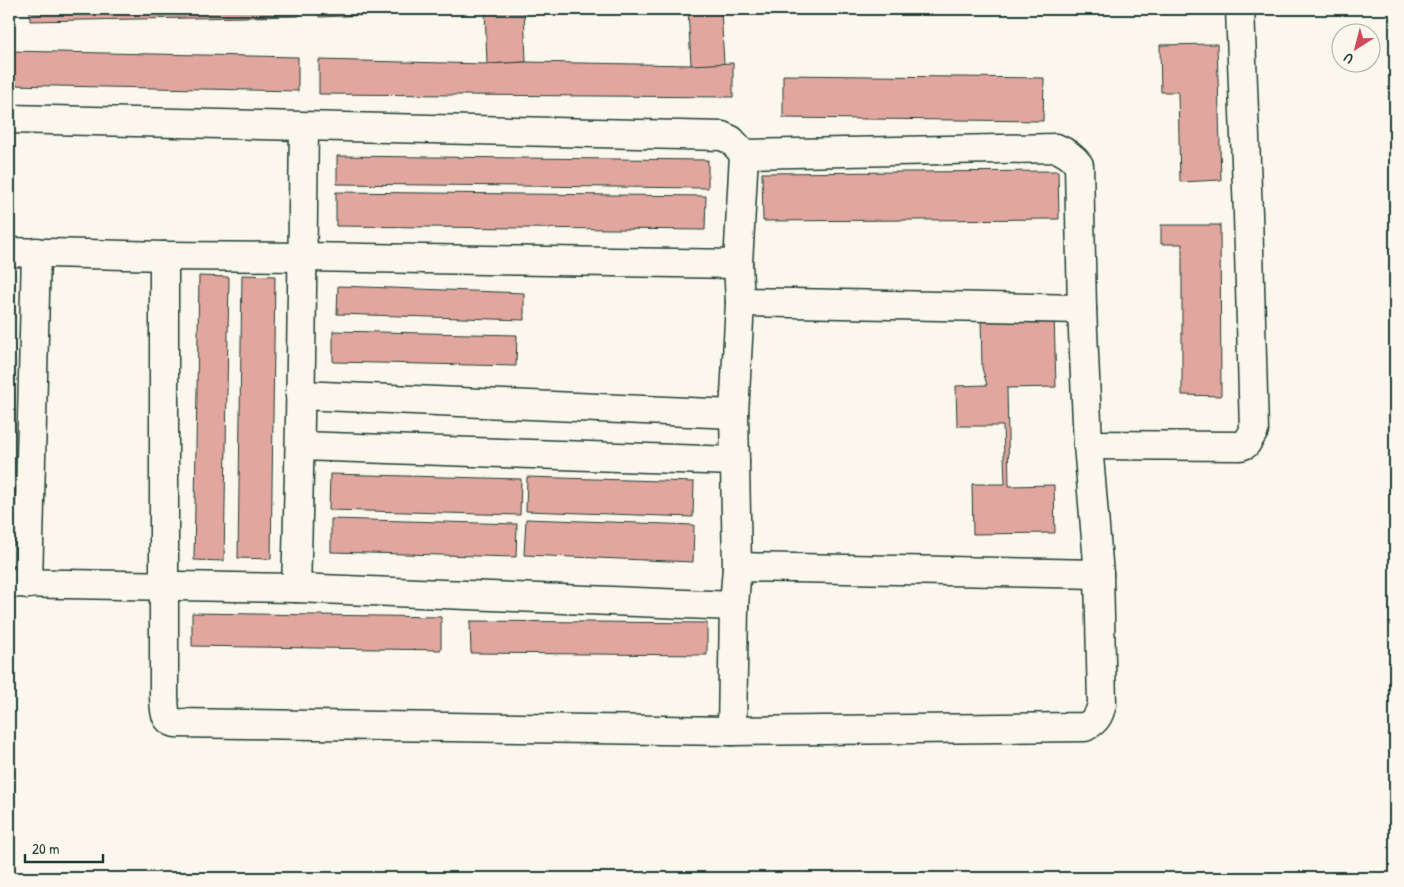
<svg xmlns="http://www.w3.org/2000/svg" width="1404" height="887" viewBox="0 0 1404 887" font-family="'Patrick Hand',sans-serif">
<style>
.building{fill:#e1a79f;stroke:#1f3d34}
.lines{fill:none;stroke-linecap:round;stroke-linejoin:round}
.minor-casing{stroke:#1f3d34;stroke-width:31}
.minor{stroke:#fbf7ec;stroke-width:28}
</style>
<rect width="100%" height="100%" fill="#fbf7ec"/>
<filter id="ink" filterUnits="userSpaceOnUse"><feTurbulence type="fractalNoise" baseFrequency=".02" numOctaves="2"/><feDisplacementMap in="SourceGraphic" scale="10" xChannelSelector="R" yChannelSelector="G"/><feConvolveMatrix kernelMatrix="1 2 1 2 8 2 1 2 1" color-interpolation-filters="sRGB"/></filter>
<g filter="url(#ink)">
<g class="building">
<path d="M30 9H298L299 16 30 21Z"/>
<path d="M319 9H416V13L319 17Z"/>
<path d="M436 9H524L526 62 487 64 485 9 436 10Z"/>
<path d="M535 9H591L535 11Z"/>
<path d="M688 9H721L724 64 691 65Z"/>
<path d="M1217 44 1221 180 1180 182 1178 92H1161L1160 45Z"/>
<path d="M9 51 298 57V91L9 85Z"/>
<path d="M319 60 487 64 526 62 691 65 733 63V97L319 94Z"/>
<path d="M783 75 1044 78 1043 121 783 118Z"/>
<path d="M337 156 708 160V188L337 184Z"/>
<path d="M1058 171 1059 219 763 221 762 173Z"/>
<path d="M336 192 706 196 705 230 336 226Z"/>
<path d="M1161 225H1220L1221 396 1182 395V244H1161Z"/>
<path d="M242 275 275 276 271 559 238 558Z"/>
<path d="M199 276 229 277 224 561 194 560Z"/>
<path d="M338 286 524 293V320L337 314Z"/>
<path d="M1054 314 1056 387 1007 388 1009 486 1054 485 1055 533 973 534 972 484H1005L1003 426H957L956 386 987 385 982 368 981 316Z"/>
<path d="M333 331 517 335 516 366 333 362Z"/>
<path d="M330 474 521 479 520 515 329 510Z"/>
<path d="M527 477 694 482 693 517 526 511Z"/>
<path d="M331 519 517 524 516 557 331 552Z"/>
<path d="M526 519 694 525 693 562 524 555Z"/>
<path d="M192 613 441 617V650L192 646Z"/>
<path d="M470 621 707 623V655L471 653Z"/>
</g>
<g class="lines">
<g class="minor-casing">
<g id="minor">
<path d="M9 119 722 136 731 140 744 154 738 264 740 302 734 414 737 567 734 606 732 731"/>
<path d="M9 252 164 256 303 257 738 264"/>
<path d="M164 256V697C165 707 163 720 175 723L732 731 1085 727C1096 721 1099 716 1102 704L1099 574 1088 445 1082 309 1079 165C1072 156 1066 152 1056 148L744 154"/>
<path d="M740 302 1082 309"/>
<path d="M300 395 734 414"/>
<path d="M1088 445 1240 446 1246 444 1254 431 1248 214 1240 9"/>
<path d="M301 446 735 461"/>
<path d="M737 567 1099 574"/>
<path d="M9 583 296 588 734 606"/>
<path d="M28 584 36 252"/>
<path d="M296 588C301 435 302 281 304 127"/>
</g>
</g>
<use href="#minor" class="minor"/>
</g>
</g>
<rect width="1404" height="887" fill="none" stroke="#fbf7ec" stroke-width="30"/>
<rect x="15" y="15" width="1374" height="857" fill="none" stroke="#1f3d34" stroke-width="2" filter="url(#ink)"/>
<g transform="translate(1356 48) rotate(216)"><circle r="24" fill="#fbf7ec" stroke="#a3ada2"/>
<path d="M0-4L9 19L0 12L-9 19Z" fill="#d1495b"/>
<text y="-8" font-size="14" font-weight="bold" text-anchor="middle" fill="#1f3d34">U</text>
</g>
<path d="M25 854v8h78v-8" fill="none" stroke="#1f3d34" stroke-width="2.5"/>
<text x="32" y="854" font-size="15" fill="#1f3d34" stroke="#fbf7ec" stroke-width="4" paint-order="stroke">20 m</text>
</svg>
